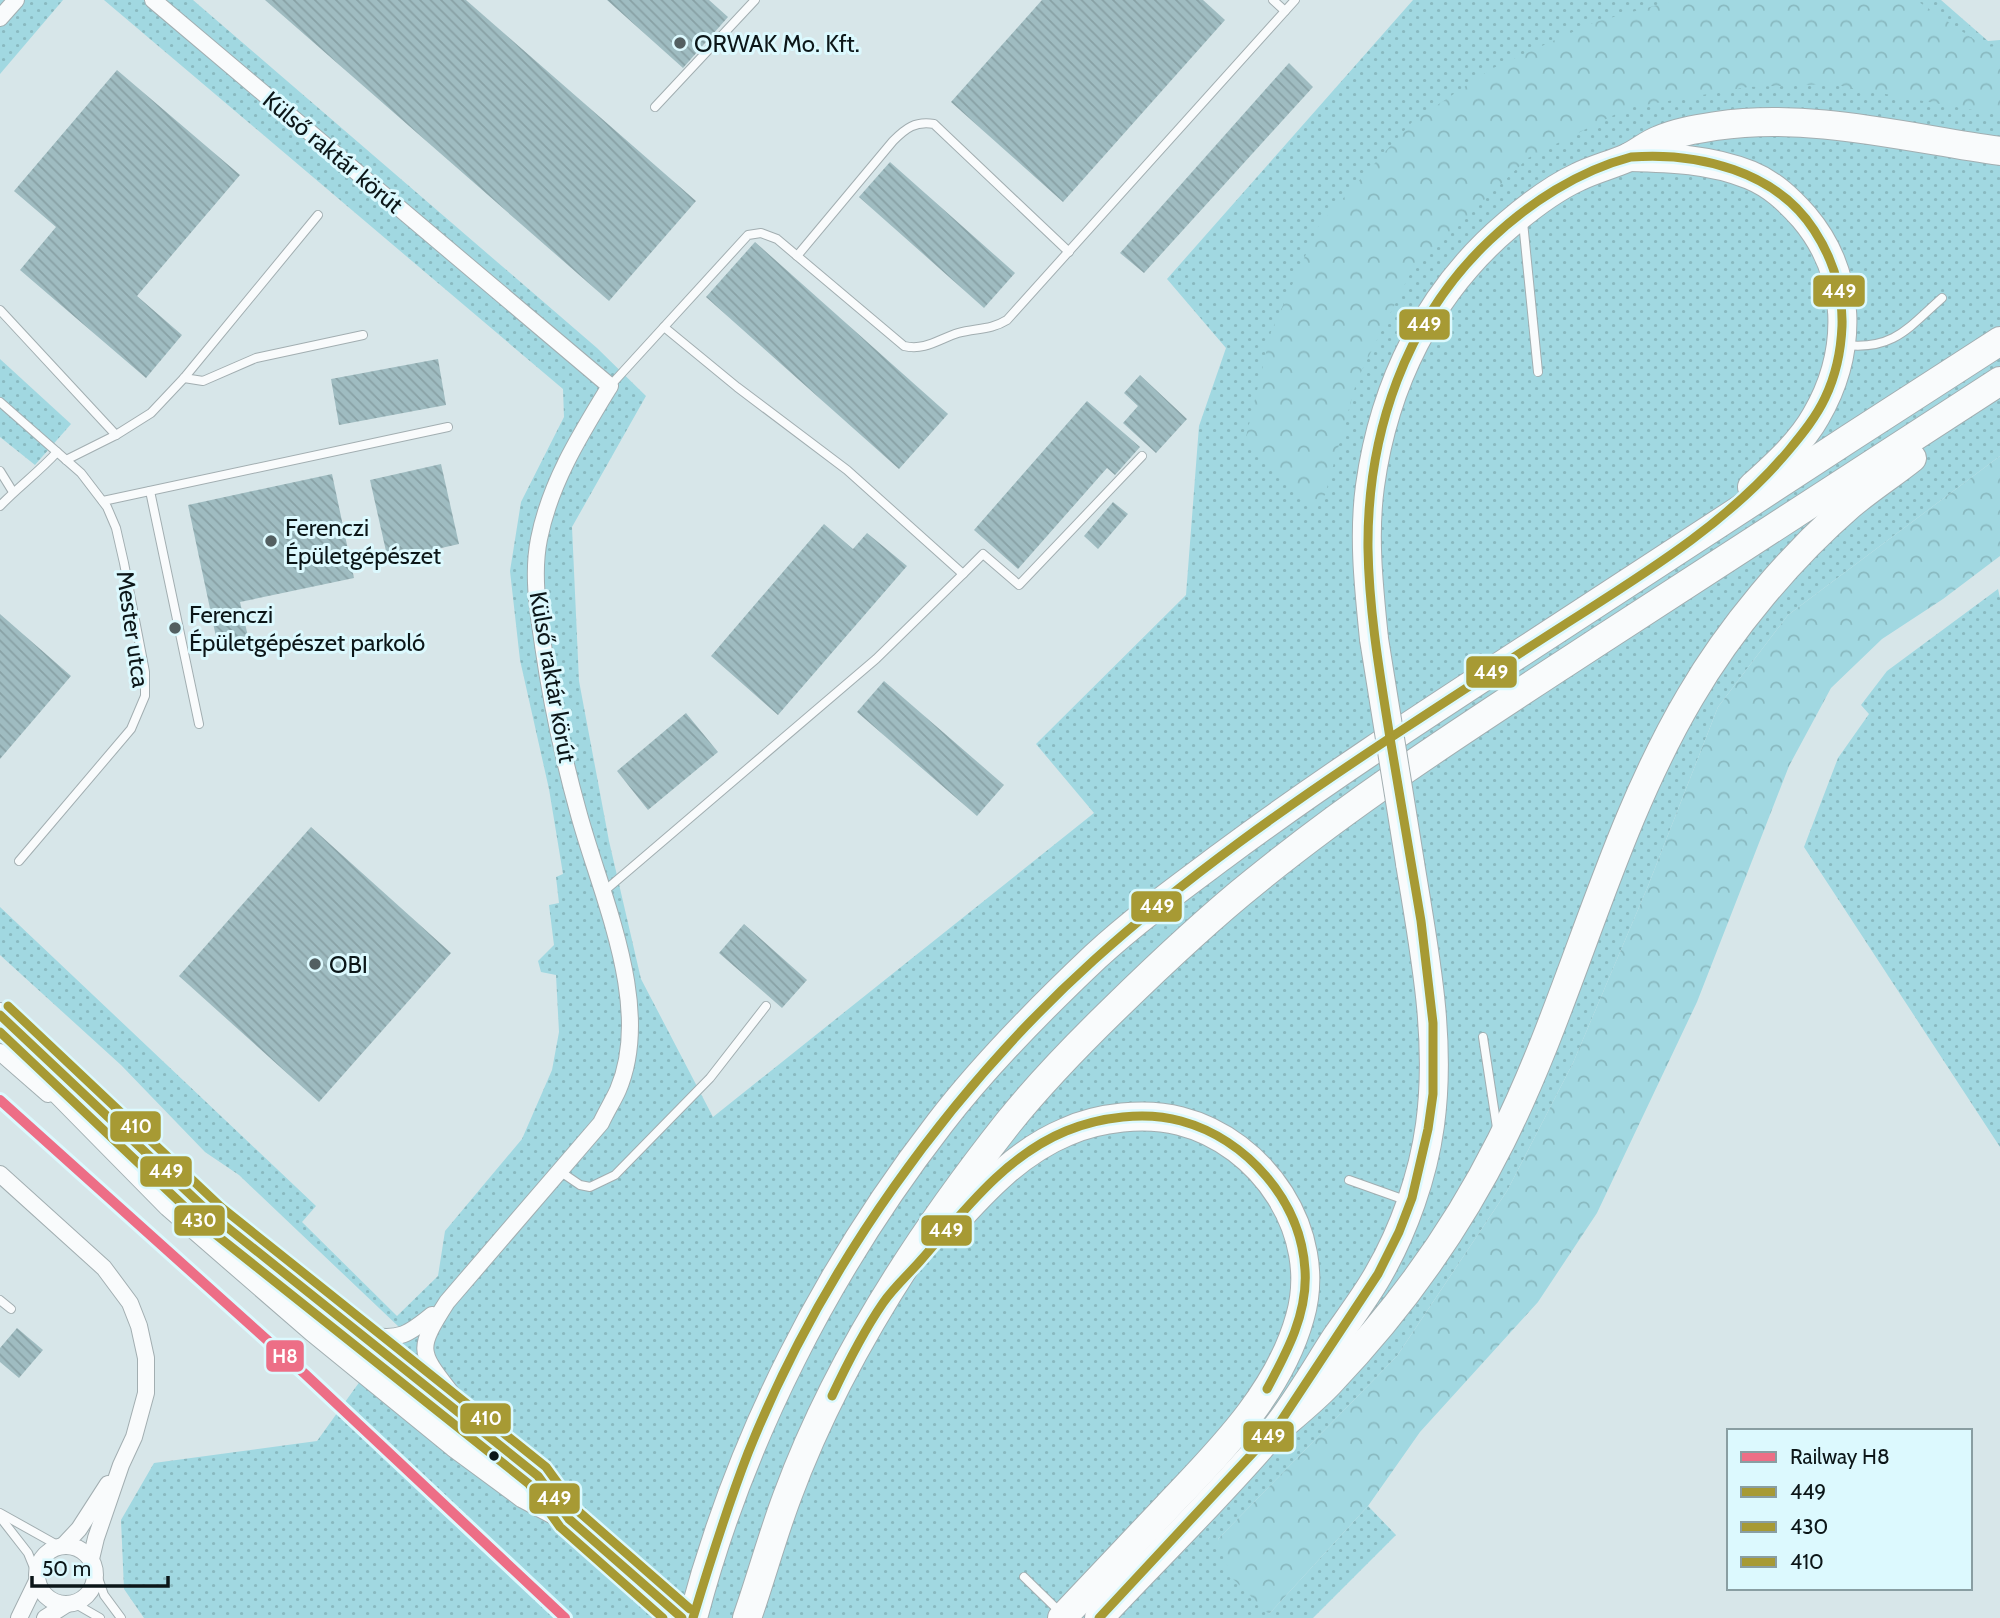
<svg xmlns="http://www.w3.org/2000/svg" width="2000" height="1618" viewBox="0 0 2000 1618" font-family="Cabin,sans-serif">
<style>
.grass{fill:url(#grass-dots)}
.forest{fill:url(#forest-crowns)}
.building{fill:url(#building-back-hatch)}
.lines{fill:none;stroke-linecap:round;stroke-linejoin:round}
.lane-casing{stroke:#a2aeb1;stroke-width:10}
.street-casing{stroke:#a2aeb1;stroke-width:18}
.primary-casing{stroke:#a2aeb1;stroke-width:26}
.highway-casing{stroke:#a2aeb1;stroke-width:30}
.lane{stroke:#f9fbfc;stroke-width:8}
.street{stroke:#f9fbfc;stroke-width:16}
.primary{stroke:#f9fbfc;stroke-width:24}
.highway{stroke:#f9fbfc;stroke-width:28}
.highway-bridge-casing{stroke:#a2aeb1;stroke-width:30;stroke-linecap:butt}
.highway-bridge{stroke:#f9fbfc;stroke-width:28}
.bus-1-casing{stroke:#dcf9fe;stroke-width:14}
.bus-2-casing{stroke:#dcf9fe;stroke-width:14}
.bus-3-casing{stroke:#dcf9fe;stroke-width:14}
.bus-1{stroke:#a79a34;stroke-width:9}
.bus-2{stroke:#a79a34;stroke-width:9}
.bus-3{stroke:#a79a34;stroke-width:9}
.rail-1-casing{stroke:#dcf9fe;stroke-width:16}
.rail-1{stroke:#ed6e86;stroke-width:10}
.poi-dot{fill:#535f61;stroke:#dcf9fe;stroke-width:2.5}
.bus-dot{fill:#0c1618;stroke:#dcf9fe;stroke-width:2.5}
.labels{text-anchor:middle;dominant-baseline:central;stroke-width:6;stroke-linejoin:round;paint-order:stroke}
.poi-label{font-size:24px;fill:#0c1618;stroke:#dcf9fe;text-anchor:start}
.street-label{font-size:24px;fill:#0c1618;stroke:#dcf9fe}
.line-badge{stroke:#dcf9fe;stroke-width:2.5}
.badge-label{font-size:19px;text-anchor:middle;font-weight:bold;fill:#fff}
</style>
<defs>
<pattern id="grass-dots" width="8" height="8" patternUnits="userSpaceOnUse" patternTransform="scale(1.75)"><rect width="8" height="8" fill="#a1d8e1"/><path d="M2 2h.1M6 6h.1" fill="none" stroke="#89b9c0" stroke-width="1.8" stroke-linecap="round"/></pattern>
<pattern id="forest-crowns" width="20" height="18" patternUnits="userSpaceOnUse" patternTransform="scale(1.75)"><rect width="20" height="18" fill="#a1d8e1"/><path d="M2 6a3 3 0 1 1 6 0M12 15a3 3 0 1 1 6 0" fill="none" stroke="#89b9c0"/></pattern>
<pattern id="building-back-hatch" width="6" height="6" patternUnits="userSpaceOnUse" patternTransform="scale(1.75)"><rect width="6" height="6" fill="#9fbcc1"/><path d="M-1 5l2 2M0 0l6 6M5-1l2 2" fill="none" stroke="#88a1a5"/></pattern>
</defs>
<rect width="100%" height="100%" fill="#d7e6e9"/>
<g class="grass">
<path d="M0 0H63L0 74Z"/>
<path d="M104 0H193L597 348 646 396 572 527 579 681 609 841 641 979 713 1117 1094 813 1036 744 1186 595 1199 426 1226 348 1167 279 1413 0H1941L1988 41 2000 40V456L1788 615 1718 707 1648 886 1573 1063 1507 1191 1397 1356 1218 1539 1269 1614 1368 1506 1396 1535 1313 1618H144L124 1589 121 1520 154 1463 317 1441 399 1327 239 1175 205 1152 121 1065 0 955V907L316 1206 302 1222 397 1316 438 1276 445 1231 522 1139 552 1070 559 1032 556 975 541 972 538 961 554 945 549 905 559 903 556 877 563 874 549 789 520 660 510 571 521 502 564 417 563 389Z"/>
<path d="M0 359 71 424 35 465 0 437Z"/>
<path d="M1998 589 2000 598V1147L1804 847 1838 758 1869 714 1861 705 1887 671Z"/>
</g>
<g class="forest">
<path d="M1676 0H1916L1985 47 2000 46V115L1831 84 1748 87 1628 108 1528 158 1413 268 1357 380 1325 495 1312 507 1246 437 1271 332 1319 225 1412 122 1491 69 1595 22Z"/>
<path d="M2000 456V556L1943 599 1882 639 1831 688 1789 766 1697 1002 1597 1213 1538 1302 1420 1432 1368 1506 1269 1614 1231 1577 1218 1539 1397 1356 1507 1191 1573 1063 1648 886 1718 707 1788 615Z"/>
</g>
<g class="building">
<path d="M265 0H466L696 201 609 301Z"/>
<path d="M607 0H709L728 17 683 68Z"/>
<path d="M1042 0H1203L1225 20 1063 202 951 102Z"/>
<path d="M1289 63 1313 87 1144 273 1120 253Z"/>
<path d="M117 70 240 175 137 296 182 335 146 378 20 270 56 227 14 191Z"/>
<path d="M890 162 1015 273 984 308 859 197Z"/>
<path d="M755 242 948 414 899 469 706 297Z"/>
<path d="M438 359 446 405 339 425 331 379Z"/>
<path d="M1140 375 1187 419 1156 453 1123 423 1138 406 1124 393Z"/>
<path d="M1087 401 1140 447 1115 475 1107 468 1018 569 974 530Z"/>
<path d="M441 464 459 544 388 560 370 480Z"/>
<path d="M332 474 354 578 240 602 250 645 219 651 188 505Z"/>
<path d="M1113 502 1128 514 1098 549 1084 536Z"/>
<path d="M824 524 853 549 867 533 907 566 778 715 711 656Z"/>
<path d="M0 614 71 676 0 759Z"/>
<path d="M884 681 1004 785 977 816 857 712Z"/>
<path d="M686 713 718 752 648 810 617 771Z"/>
<path d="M311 827 451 953 319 1102 179 976Z"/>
<path d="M744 924 807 980 782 1008 719 953Z"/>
<path d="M17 1328 43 1350 19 1378 0 1362V1348Z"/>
</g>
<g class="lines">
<g class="lane-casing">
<g id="lane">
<path d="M1273 0 1285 11"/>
<path d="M655 107 755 0"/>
<path d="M1523 222 1538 372"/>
<path d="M797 256 893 141C906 128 915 121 934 124L1069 252"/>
<path d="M0 310 116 435"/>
<path d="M1846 345C1894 350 1909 327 1942 298"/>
<path d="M184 378 203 381 256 358 363 335"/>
<path d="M610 386 748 235 761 233 777 239 904 346C925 351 939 339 958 333 976 328 991 330 1007 320L1295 0"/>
<path d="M0 402 81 473 107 507 116 528 124 563 145 672V696L131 729 19 861"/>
<path d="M66 460 116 435 151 413 184 378 318 215"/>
<path d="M0 471 13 492"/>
<path d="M150 491 199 724"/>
<path d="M103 501 448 427"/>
<path d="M0 506C18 487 39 472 57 452"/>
<path d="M963 574 983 554 1019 585 1142 456"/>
<path d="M602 893 876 659 963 574 847 470 737 387 664 327"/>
<path d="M1483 1037 1497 1128"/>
<path d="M561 1172 580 1185 590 1187 615 1175 710 1078 766 1006"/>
<path d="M1349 1180 1408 1201"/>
<path d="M0 1300 11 1309"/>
<path d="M0 1513 59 1546"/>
<path d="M0 1517 28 1553 37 1575"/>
<path d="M96 1572 104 1595 121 1618"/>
<path d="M1024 1577 1060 1612"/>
<path d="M74 1603 100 1618"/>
</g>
</g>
<g class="street-casing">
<g id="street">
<path d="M153 0 610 386C580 435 550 483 539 539 532 574 538 611 543 645 551 701 563 757 578 811 600 894 654 1006 618 1090 613 1101 606 1112 601 1123L447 1302C415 1352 419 1351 455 1398"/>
<path d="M0 18 16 0"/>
<path d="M0 1052 48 1094"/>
<path d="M0 1174 104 1268 130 1303 139 1326 146 1358V1393L134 1437 121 1465 96 1538 91 1559"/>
<path d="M368 1335C399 1341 409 1334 432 1315"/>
<path d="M64 1545 79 1529 108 1484"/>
<circle cx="66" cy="1575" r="29"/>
<path d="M19 1618 37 1581"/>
<path d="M45 1618 67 1604"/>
</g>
</g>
<g class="primary-casing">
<g id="primary">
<path d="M0 1015 213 1216 473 1422 538 1476 569 1519 682 1618"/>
<path d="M44 1077 170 1205 314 1330 455 1445 524 1496 562 1516"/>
</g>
</g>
<g class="highway-casing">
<g id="highway">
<path d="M1629 157C1671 158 1710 159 1750 175 1772 184 1788 199 1804 217 1853 275 1853 352 1816 416 1801 443 1775 466 1752 487"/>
<path d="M1374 639C1369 589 1363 537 1370 486 1384 384 1429 292 1508 225 1529 207 1552 189 1578 177 1594 169 1611 165 1627 158 1638 153 1648 144 1659 140 1677 132 1697 129 1716 126 1810 112 1907 138 2000 151"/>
<path d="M952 1225C984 1189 1020 1151 1066 1132 1099 1117 1145 1112 1180 1121 1263 1142 1324 1233 1300 1317 1279 1393 1220 1451 1168 1506 1133 1543 1097 1581 1062 1618"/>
<path d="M1271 1435C1290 1418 1311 1402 1329 1383 1397 1312 1457 1229 1501 1141 1573 997 1608 836 1690 697 1730 628 1790 557 1850 505 1870 488 1892 474 1912 458"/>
<path d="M693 1618C740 1439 827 1269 940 1123 986 1063 1041 1008 1095 957 1134 921 1178 889 1221 857 1319 784 1422 717 1525 650 1683 547 1841 443 2000 341"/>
<path d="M747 1618C761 1578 772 1537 787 1497 836 1364 920 1234 1008 1123 1040 1083 1076 1046 1113 1010 1158 966 1204 922 1254 882 1362 794 1480 719 1596 643 1731 556 1865 468 2000 381"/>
<path d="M1099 1618C1155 1558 1215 1500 1269 1437 1294 1408 1316 1368 1337 1336 1351 1316 1366 1296 1378 1275 1404 1230 1423 1176 1430 1125 1442 1037 1424 950 1410 863"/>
</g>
</g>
<use href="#lane" class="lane"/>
<use href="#street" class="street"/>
<use href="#primary" class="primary"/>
<use href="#highway" class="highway"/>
<g class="highway-bridge-casing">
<path id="highway-bridge" d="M1374 639 1410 863"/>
</g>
<use href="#highway-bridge" class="highway-bridge"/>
<g class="bus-1-casing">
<g id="bus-1">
<path d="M1631 157C1698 152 1776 171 1814 230 1833 259 1843 291 1842 326 1841 351 1836 375 1825 398 1816 417 1803 433 1789 450 1728 523 1644 574 1564 625 1506 662 1448 700 1390 738 1380 675 1369 612 1368 548 1367 433 1406 319 1490 240 1529 203 1578 171 1631 157Z"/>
<path d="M0 1015 213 1216 538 1476 569 1519 682 1618"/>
<path d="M832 1396C847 1364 863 1332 883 1303 894 1287 909 1274 921 1260 963 1212 1005 1156 1066 1131 1100 1117 1145 1111 1181 1121 1247 1139 1301 1201 1305 1270 1308 1313 1287 1352 1267 1389"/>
<path d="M693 1618C710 1562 727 1507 748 1453 821 1270 948 1092 1094 960 1186 877 1287 806 1390 738"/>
<path d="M1099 1618 1277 1427 1378 1274 1399 1232 1412 1198 1428 1129 1433 1094V1023L1421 921 1390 738"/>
</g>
</g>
<g class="bus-2-casing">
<path id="bus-2" d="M0 1032 205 1226 529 1484 560 1527 663 1618"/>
</g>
<g class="bus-3-casing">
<path id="bus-3" d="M8 1006 221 1207 546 1467 578 1511 690 1609"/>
</g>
<use href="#bus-1" class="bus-1"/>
<use href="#bus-2" class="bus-2"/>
<use href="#bus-3" class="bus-3"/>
<g class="rail-1-casing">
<path id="rail-1" d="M0 1100 305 1374 565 1618"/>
</g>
<use href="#rail-1" class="rail-1"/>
</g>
<g class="poi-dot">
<circle cx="680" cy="43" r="7"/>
<circle cx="271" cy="541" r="7"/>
<circle cx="175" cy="628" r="7"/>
<circle cx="315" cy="964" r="7"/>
</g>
<circle class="bus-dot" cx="494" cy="1456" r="6"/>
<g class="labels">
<g class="poi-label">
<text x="694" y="43">ORWAK Mo. Kft.</text>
<text x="285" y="527">Ferenczi<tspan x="285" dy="28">Épületgépészet</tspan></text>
<text x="189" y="614">Ferenczi<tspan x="189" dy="28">Épületgépészet parkoló</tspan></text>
<text x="329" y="964">OBI</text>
</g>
<g class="street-label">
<text transform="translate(333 152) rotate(40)">Külső raktár körút</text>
<text transform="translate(133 629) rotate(82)">Mester utca</text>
<text transform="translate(553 677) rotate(80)">Külső raktár körút</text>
</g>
</g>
<g class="line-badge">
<rect x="1812" y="274" width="54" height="34" rx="7" fill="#a79a34"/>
<rect x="1398" y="308" width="53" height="33" rx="7" fill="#a79a34"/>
<rect x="1465" y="655" width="53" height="34" rx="7" fill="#a79a34"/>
<rect x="1130" y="890" width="53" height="33" rx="7" fill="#a79a34"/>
<rect x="109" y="1110" width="53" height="33" rx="7" fill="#a79a34"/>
<rect x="139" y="1155" width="54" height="33" rx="7" fill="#a79a34"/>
<rect x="173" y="1204" width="53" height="33" rx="7" fill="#a79a34"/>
<rect x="920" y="1214" width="53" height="33" rx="7" fill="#a79a34"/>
<rect x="265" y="1339" width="40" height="34" rx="7" fill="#ed6e86"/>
<rect x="459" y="1402" width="53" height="33" rx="7" fill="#a79a34"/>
<rect x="1242" y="1420" width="53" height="33" rx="7" fill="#a79a34"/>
<rect x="528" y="1482" width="53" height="33" rx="7" fill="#a79a34"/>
</g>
<g class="badge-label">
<text x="1839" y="298">449</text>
<text x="1424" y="331">449</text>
<text x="1491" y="679">449</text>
<text x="1157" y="913">449</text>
<text x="136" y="1133">410</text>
<text x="166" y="1178">449</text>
<text x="199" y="1227">430</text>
<text x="946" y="1237">449</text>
<text x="285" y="1363">H8</text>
<text x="486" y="1425">410</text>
<text x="1268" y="1443">449</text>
<text x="554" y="1505">449</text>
</g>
<rect x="1727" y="1429" width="245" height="161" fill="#dcf9fe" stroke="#899ea2" stroke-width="2"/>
<rect x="1741" y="1452" width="35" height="10" fill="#ed6e86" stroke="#899ea2" stroke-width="2"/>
<text x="1790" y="1464" font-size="21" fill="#0c1618">Railway H8</text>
<rect x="1741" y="1487" width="35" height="10" fill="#a79a34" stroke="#899ea2" stroke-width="2"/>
<text x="1790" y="1499" font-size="21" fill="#0c1618">449</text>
<rect x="1741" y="1522" width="35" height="10" fill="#a79a34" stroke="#899ea2" stroke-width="2"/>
<text x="1790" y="1534" font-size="21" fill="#0c1618">430</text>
<rect x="1741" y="1557" width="35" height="10" fill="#a79a34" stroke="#899ea2" stroke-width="2"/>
<text x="1790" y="1569" font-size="21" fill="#0c1618">410</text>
<path d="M32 1576v10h136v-10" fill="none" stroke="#0c1618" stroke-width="3.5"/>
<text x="42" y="1576" font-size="21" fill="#0c1618" stroke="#dcf9fe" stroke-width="5" paint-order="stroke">50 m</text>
</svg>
